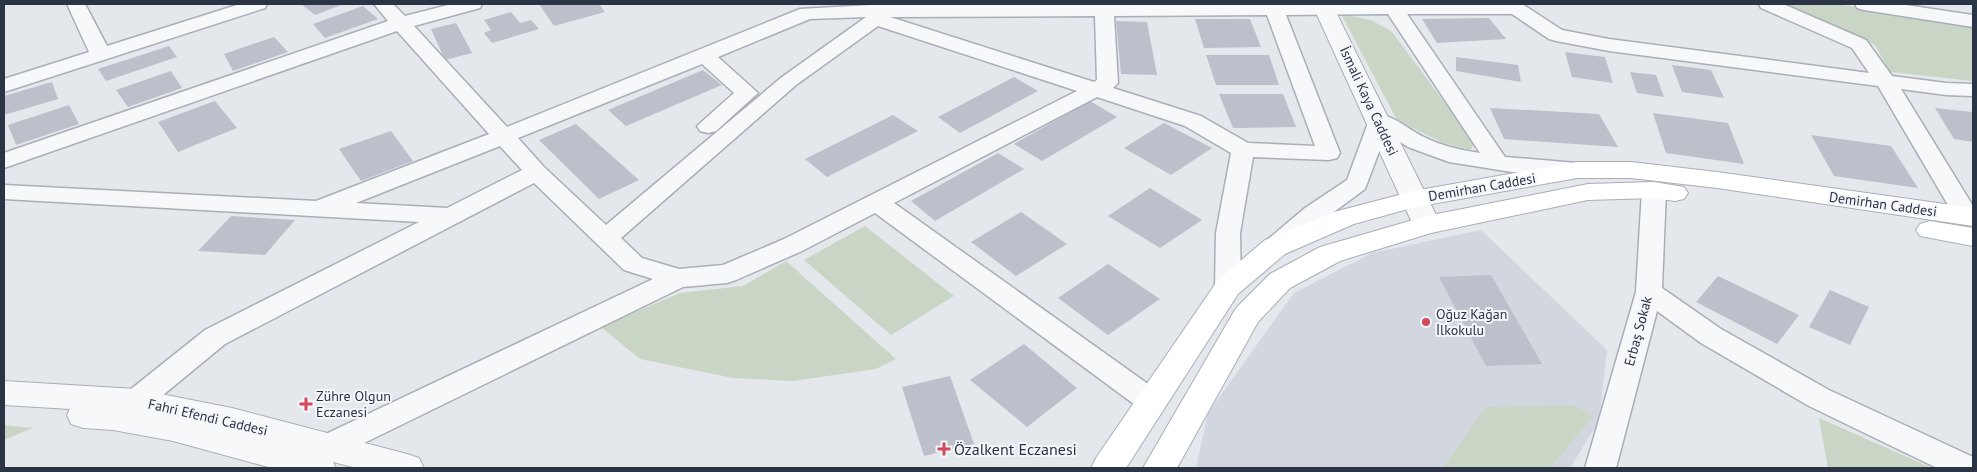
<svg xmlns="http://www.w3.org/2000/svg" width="1977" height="472" viewBox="0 0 1977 472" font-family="'PT Sans',sans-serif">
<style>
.built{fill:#d2d6de}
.green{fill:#c9d6c5}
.building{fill:#bbc0ca}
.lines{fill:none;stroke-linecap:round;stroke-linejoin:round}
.minor-casing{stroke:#a9aeb7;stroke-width:3}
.tertiary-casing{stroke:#a9aeb7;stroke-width:2}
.secondary-casing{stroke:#a9aeb7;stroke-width:2}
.minor{fill:#f7f8fa;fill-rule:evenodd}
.tertiary{fill:#f7f8fa;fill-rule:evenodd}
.secondary{fill:#fff;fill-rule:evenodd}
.poi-dot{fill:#d1495b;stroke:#f4f6f9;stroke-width:2}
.labels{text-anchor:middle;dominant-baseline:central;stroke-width:4;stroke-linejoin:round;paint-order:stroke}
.street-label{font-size:14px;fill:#2b3445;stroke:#f4f6f9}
.poi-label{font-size:14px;fill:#2b3445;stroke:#f4f6f9;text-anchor:start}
.near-poi-label{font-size:16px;fill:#2b3445;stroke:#f4f6f9;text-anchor:start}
</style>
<rect width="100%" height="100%" fill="#e4e7ec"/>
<path class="built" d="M1481 230 1607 350 1599 421 1570 468H1196L1208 413 1294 293 1372 253Z"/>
<g class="green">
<path d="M1784 4H1837L1973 26V81L1890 72 1875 45Z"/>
<path d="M1341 14 1371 20 1392 32 1474 142 1471 150 1441 142 1397 120Z"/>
<path d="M865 226 954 296 891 335 804 260Z"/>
<path d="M786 261 896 359 876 369 793 381 733 378 640 359 601 327 680 293 743 286Z"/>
<path d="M1573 405 1593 416 1550 468H1443L1486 407Z"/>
<path d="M1819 418 1932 468H1828Z"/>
<path d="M4 425 33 428 4 440Z"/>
</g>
<g class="building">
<path d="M301 4H344L315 15Z"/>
<path d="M539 4H599L605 12 554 26Z"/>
<path d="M363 6 378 19 325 38 313 24Z"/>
<path d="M511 12 520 23 531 20 539 29 492 43 484 33 491 30 484 20Z"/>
<path d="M1489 18 1506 39 1437 43 1422 19Z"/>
<path d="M1195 19H1250L1261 47 1204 48Z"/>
<path d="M1116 21 1147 22 1157 75 1121 74Z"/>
<path d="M456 23 472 53 445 60 431 29Z"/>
<path d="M274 37 288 52 233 71 224 54Z"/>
<path d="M169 46 177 57 106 81 98 69Z"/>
<path d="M1565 52 1605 57 1613 83 1572 77Z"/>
<path d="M1206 55H1269L1279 85H1216Z"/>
<path d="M1456 57 1518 65 1521 82 1456 71Z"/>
<path d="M1672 65 1711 70 1724 98 1682 92Z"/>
<path d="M703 70 722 85 626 126 608 110Z"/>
<path d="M171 71 182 88 128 107 116 90Z"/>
<path d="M1630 72 1656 75 1664 97 1637 93Z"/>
<path d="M1014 77 1038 91 960 133 938 117Z"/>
<path d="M52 82 58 99 4 115V96Z"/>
<path d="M1219 94H1283L1296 127 1233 128Z"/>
<path d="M215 101 237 128 178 152 158 122Z"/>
<path d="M1090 101 1117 117 1042 161 1014 144Z"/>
<path d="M69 105 79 124 16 145 8 125Z"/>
<path d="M1490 108 1599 114 1618 147 1504 139Z"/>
<path d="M1935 108 1972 112 1973 142 1954 139Z"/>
<path d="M1653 113 1728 123 1744 164 1666 153Z"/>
<path d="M893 115 918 131 827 177 805 159Z"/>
<path d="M1164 123 1212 148 1171 175 1124 148Z"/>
<path d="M576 124 639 180 599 199 539 140Z"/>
<path d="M391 131 413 161 361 181 339 149Z"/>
<path d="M1811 135 1891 146 1918 188 1834 176Z"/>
<path d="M998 153 1024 169 935 221 911 201Z"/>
<path d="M1150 188 1202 220 1160 248 1108 216Z"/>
<path d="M1021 212 1067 244 1016 276 971 242Z"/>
<path d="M231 216 295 220 265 255 198 251Z"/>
<path d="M1108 264 1160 299 1108 335 1058 298Z"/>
<path d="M1491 275 1542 364 1486 366 1439 277Z"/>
<path d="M1718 276 1799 315 1777 344 1696 302Z"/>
<path d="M1830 290 1869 307 1850 345 1809 327Z"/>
<path d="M1024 344 1077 388 1027 427 970 380Z"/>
<path d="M950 376 974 444 924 456 902 387Z"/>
</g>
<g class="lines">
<g class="minor-casing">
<g id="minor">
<path d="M67 4H85L107 46 240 4H267L265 8 4 92V79L89 52Z"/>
<path d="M374 4H393L405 16 452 4H482L480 8 414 26 507 127 800 9 888 4H1522L1562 30 1609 39 1869 73 1852 48 1761 8 1759 4H1783L1866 40 1892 76 1946 83 1973 84V96L1946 95 1901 89 1973 206V222L1967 224 1958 222 1878 86 1609 51 1556 41 1549 39 1512 14H1407L1505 157 1577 163 1585 165 1589 170 1585 175 1577 177 1512 172 1449 162 1408 147 1386 133 1365 189 1323 220 1284 253 1275 255 1266 253 1262 247 1266 241 1305 208 1347 180 1371 115C1390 111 1407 129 1424 137 1442 146 1460 150 1480 153L1388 14 1286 15 1340 153 1337 158 1329 160 1253 157 1240 233 1241 287 1237 293 1228 296 1219 293 1215 287 1216 233 1231 153 1185 126 1097 97 894 203 1162 394 1167 402 1162 410 1152 413 1142 410 875 213 802 251 736 280 727 283 683 287 313 468H269L273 459 653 279 624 270 534 183 225 344 146 409 136 412 126 409 121 401 126 393 205 330 419 222 4 199V185L316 201 489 134 397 31 4 168V153L388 21ZM1267 15 1315 146 1248 143 1201 116 1113 88 1118 83 1114 16ZM1095 16 1097 80 1094 82 890 17ZM866 17 782 77 606 225 544 167 518 138 702 64 734 93 697 126 700 131 708 133 716 131 758 93 718 57 810 19ZM878 26 1077 91 784 239 723 265 679 269 642 258 621 238 796 85ZM500 146 522 170 447 208 356 203Z"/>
<path d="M1855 4H1899L1973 15V27L1864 10 1857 8Z"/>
<path d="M1654 183 1662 185 1666 190 1662 288 1721 329 1829 390 1973 457V468H1937L1809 406 1701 343 1657 311 1616 468H1585L1636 292 1642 190 1646 185Z"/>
</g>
</g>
<g class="tertiary-casing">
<g id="tertiary">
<path d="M1312 4H1332L1441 225 1437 231 1427 234 1417 231 1413 225Z"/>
<path d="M4 381 136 389 232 408 407 454 419 458 424 468H357L333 462 336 468H272L173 441 113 430 83 428 71 424 67 415 70 409 4 405Z"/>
</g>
</g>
<g class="secondary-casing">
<g id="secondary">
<path d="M1577 162H1631L1717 172 1973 208V226L1717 188 1631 178H1577L1415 207 1354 224 1285 254 1238 294 1126 468H1091L1096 458 1218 280 1265 240 1334 212 1414 191Z"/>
<path d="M1654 182 1684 187 1688 193 1684 199 1675 201 1654 198 1588 200 1431 233 1340 261 1290 288 1258 322 1177 468H1143L1236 308 1270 274 1320 247 1427 216 1588 184Z"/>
<path d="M1930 221 1973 228V246L1920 236 1916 230 1920 224Z"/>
</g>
</g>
<use href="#minor" class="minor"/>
<use href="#tertiary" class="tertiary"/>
<use href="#secondary" class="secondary"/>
</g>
<g class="poi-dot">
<circle cx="1426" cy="322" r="5"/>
<path d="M303.5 396.5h5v5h5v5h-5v5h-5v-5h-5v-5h5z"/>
<path d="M941.5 441.5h5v5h5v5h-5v5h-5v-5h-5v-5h5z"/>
</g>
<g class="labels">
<g class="street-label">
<text transform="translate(1369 101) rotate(65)">İsmali Kaya Caddesi</text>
<text transform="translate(1482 187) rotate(-10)">Demirhan Caddesi</text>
<text transform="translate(1883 204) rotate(8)">Demirhan Caddesi</text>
<text transform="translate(1638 331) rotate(-75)">Erbaş Sokak</text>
<text transform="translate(208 417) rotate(13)">Fahri Efendi Caddesi</text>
</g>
<g class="poi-label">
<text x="1436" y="314">Oğuz Kağan<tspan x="1436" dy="16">İlkokulu</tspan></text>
<text x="316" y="396">Zühre Olgun<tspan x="316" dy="16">Eczanesi</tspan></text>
</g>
<g class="near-poi-label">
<text x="954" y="449">Özalkent Eczanesi</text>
</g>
</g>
<rect width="1977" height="472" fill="none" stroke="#2b3445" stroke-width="10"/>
</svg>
